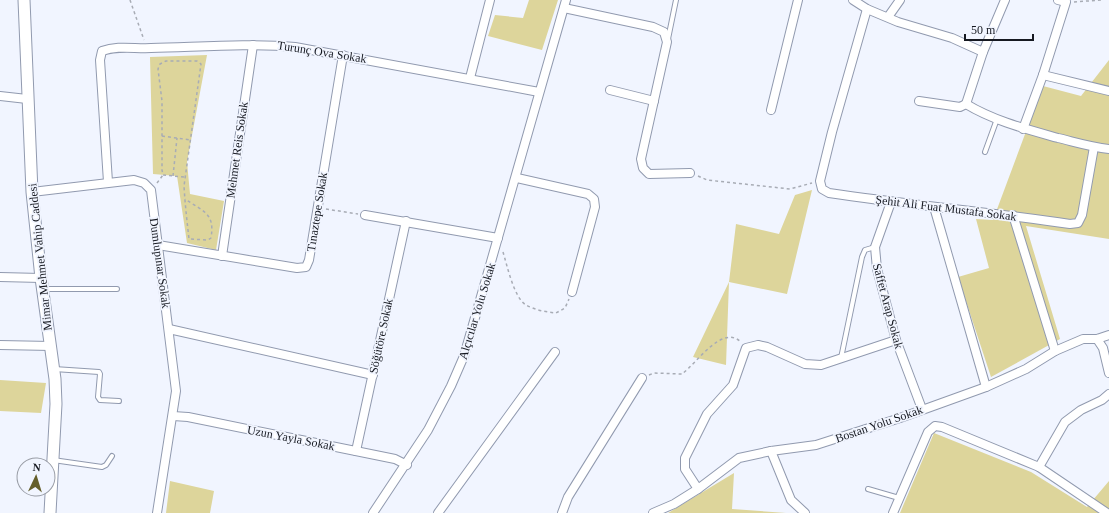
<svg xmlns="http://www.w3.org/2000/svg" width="1109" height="513" viewBox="0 0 1109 513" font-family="'Times New Roman',serif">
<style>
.green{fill:#ddd59b}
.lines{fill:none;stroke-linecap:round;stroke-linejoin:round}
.lane-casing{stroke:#919aaf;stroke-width:6}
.street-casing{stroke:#919aaf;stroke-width:10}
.secondary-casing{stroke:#919aaf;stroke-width:13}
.path{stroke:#a8acb5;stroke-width:1.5;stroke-dasharray:3 3;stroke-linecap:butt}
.lane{stroke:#fff;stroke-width:4}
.street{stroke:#fff;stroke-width:8}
.secondary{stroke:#fff;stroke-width:11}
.labels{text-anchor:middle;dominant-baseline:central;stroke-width:3.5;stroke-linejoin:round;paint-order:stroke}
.street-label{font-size:12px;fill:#161921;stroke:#f1f5ff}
</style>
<rect width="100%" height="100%" fill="#f1f5ff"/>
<g class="green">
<path d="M529 0H558L542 50 488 36 495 15 523 18Z"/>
<path d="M207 55 187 162 190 194 224 201 216 250 187 243 177 176 153 174 150 57Z"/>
<path d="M1109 60V239L1026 226 1060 339 991 377 958 277 989 268 976 219 993 220 1043 86 1081 96Z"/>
<path d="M812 190 787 294 729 282 726 365 693 357 729 282 736 224 779 234 795 195Z"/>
<path d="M0 380 46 383 41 413 0 411Z"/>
<path d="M934 433 1031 472 1087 507 1109 481V513H900Z"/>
<path d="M734 473 732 509 786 513H668Z"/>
<path d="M170 481 214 491 210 513H166Z"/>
</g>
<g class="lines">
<g class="lane-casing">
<g id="lane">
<path d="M668 39 676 0"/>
<path d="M985 152 997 119"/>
<path d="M43 289H117"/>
<path d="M841 358 862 257 865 250 875 247"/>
<path d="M54 369 99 372 100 374 98 397 100 400 119 401"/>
<path d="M53 460 102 467 106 465 112 456"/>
<path d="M868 489 899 498"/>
</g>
</g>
<g class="street-casing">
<g id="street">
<path d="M853 0 867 9 898 22 952 38 983 52"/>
<path d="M564 8 653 27 664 32 667 42 641 159 643 168 649 174 690 173"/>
<path d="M867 9 832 132 820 181 822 189 829 193C909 205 990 212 1070 224L1078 223 1082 215 1094 147"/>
<path d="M888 17 900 0"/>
<path d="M1043 75 1109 91"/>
<path d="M470 78 490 0"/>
<path d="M610 90 654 101"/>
<path d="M0 96 27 99"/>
<path d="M919 101 960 107 966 104"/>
<path d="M966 104C994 121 1026 129 1058 138 1075 142 1091 147 1109 149"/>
<path d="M966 104 983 52 1005 0"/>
<path d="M771 110 798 0"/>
<path d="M1023 129 1043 75 1066 2 1058 0"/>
<path d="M517 178 588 194 594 199 595 207 572 292"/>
<path d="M108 182 100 60 102 51C118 45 135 49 151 48 199 47 247 43 295 47L539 92"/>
<path d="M32 192 134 180 144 183 151 190 176 391 157 513"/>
<path d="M891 202 875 247 877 269 896 340 922 409"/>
<path d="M934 207 986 387"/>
<path d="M365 215 498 238"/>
<path d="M1013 215 1055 351"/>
<path d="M158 245 297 268 306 267 309 260 343 55"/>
<path d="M222 256 253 45"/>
<path d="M0 277 41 278"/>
<path d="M169 329 373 375"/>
<path d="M1097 339 1103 348 1109 373"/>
<path d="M0 345 51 346"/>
<path d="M173 416 188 417 395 459 407 465"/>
<path d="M356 451 406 221"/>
<path d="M771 451 791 500 805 513"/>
<path d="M1039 467 1065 422 1081 410 1102 400 1109 394"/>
<path d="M698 489 685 469V458L707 414 733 385 746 348 758 345 767 347 805 364 821 365 896 340"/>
<path d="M373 513 428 430 451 386 464 356 566 0"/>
<path d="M438 513 555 352"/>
<path d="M562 513 568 497 642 378"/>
<path d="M653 513 674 504 698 489 739 458 771 451 816 445 900 418 986 387 1026 369 1055 351 1083 339H1097L1109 335"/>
<path d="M893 513 928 432 935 426 942 427 1039 467 1107 513"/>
</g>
</g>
<g class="secondary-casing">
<path id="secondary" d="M24 0 32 192 41 278 55 379 56 404 50 513"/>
</g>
<g class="path">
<path d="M130 0 144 40"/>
<path d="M1074 2 1101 0"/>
<path d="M162 136 191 140"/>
<path d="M173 176 177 138"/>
<path d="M698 176 707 180 790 189 812 183"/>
<path d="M184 177 163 175 162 170V101L158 69 160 64 166 61H197L201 64 184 186C185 204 187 221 189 239L208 240 211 238C215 213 204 212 185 199"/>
<path d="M157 183 163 175"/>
<path d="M326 209 358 214"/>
<path d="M503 252C507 265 514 298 526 305 535 310 546 312 556 313L565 308 569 299"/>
<path d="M649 375 654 373 682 374C697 363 722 324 741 342"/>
</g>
<use href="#lane" class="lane"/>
<use href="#street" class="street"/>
<use href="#secondary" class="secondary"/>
</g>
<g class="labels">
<g class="street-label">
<text transform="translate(322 52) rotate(9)">Turunç Ova Sokak</text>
<text transform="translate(237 150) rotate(-82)">Mehmet Reis Sokak</text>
<text transform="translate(946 208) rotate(7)">Şehit Ali Fuat Mustafa Sokak</text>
<text transform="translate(317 212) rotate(-81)">Tınaztepe Sokak</text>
<text transform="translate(40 257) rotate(-96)">Mimar Mehmet Vahip Caddesi</text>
<text transform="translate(160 263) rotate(82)">Dumlupınar Sokak</text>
<text transform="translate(888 306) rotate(75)">Saffet Arap Sokak</text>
<text transform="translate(477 311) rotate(-73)">Alçıcılar Yolu Sokak</text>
<text transform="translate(381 336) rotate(-78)">Söğütöre Sokak</text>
<text transform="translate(879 424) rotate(-19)">Bostan Yolu Sokak</text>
<text transform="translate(291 438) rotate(11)">Uzun Yayla Sokak</text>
</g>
</g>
<g transform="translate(36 477) rotate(4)"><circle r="19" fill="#f1f5ff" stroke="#999da6"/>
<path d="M0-3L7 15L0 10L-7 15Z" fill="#655f2b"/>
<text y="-6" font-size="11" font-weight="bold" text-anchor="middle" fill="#161921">N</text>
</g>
<path d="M965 34v6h68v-6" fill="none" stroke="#161921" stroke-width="2"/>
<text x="971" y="34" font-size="12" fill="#161921" stroke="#f1f5ff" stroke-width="3" paint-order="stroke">50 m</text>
</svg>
